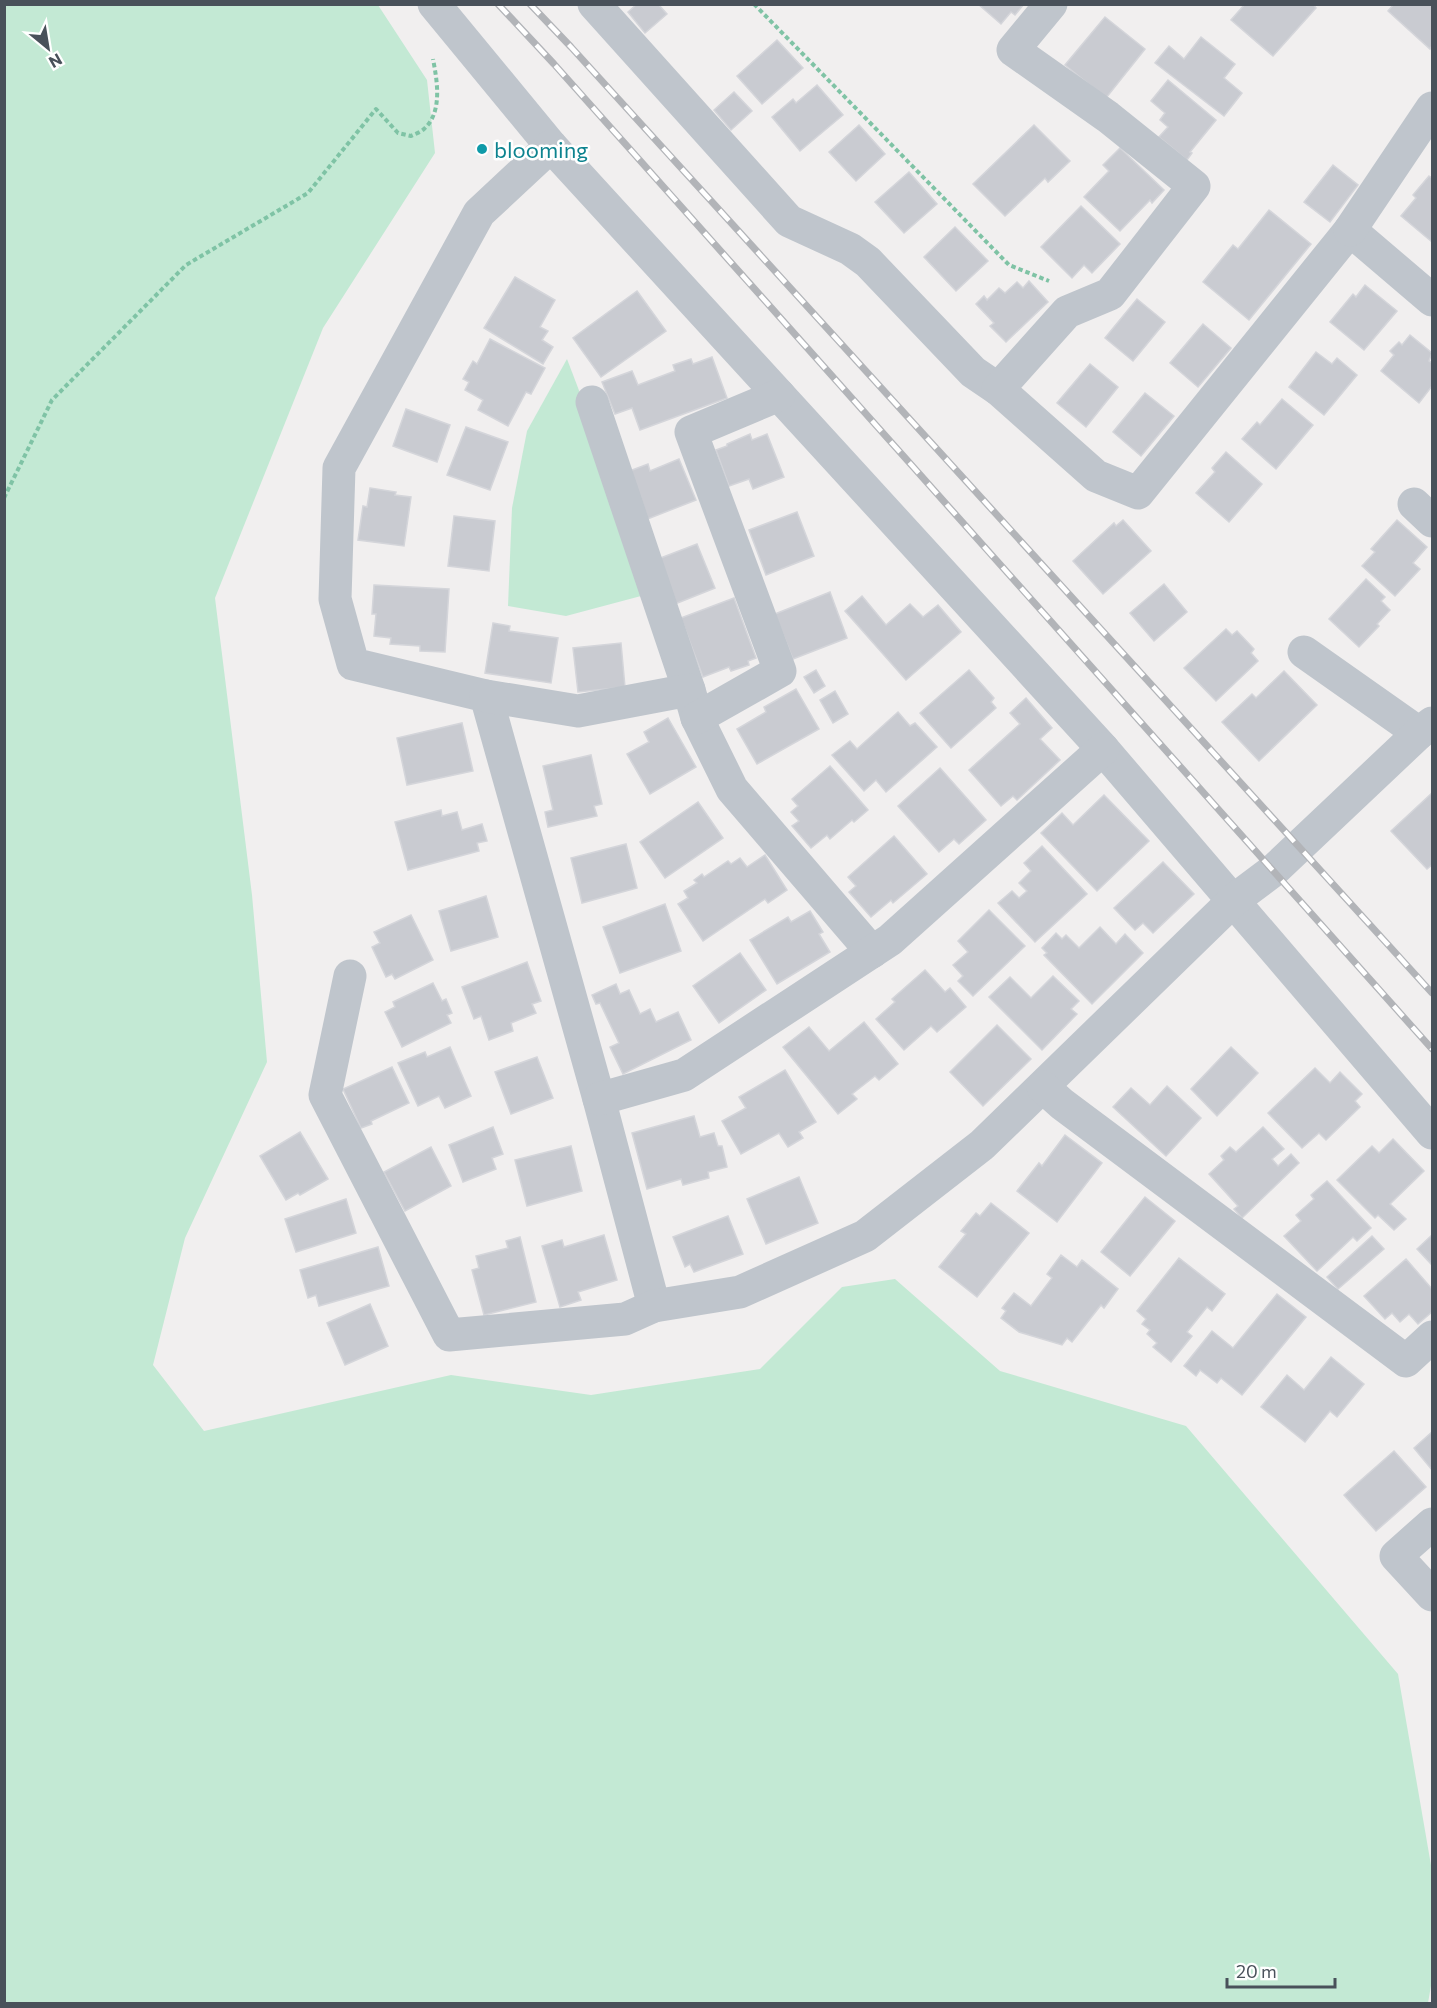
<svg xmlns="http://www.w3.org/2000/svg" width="1437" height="2008" viewBox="0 0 1437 2008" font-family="Commissioner,sans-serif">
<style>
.green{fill:#c3e9d4}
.building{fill:#c9cbd1;stroke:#d4d5da;stroke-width:1.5}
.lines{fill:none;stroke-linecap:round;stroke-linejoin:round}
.path{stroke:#7fc3a5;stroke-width:4;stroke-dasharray:4.5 3;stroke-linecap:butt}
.street{stroke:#bfc5cc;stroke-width:33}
.rail-casing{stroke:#b2b4b8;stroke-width:7}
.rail{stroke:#fff;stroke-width:4.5;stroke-dasharray:14;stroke-linecap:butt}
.culture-dot{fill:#0f9aa8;stroke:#fff;stroke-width:2}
.labels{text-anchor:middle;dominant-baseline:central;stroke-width:5;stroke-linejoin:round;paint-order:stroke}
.culture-label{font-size:22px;fill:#0d838f;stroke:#fff;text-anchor:start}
</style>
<rect width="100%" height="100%" fill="#f1efef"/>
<g class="green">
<path d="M5 4 378 5 427 80 435 153 323 328 215 598 252 895 267 1062 185 1238 153 1365 204 1431 451 1375 591 1395 760 1369 842 1287 895 1279 1000 1371 1186 1426 1398 1674 1432 1871V1980L1428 2003H5Z"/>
<path d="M567 359 656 592 566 616 508 606 512 508 527 431Z"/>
</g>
<g class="building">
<path d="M637 4H658L667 14 645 33 628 12Z"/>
<path d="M978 4H1024L1015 15 1011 12 1001 24Z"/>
<path d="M1245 4H1313L1316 8 1273 56 1231 20Z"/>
<path d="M1394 4H1432V46L1430 49 1388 11Z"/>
<path d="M1105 17 1145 49 1106 98 1065 65Z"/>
<path d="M1201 37 1235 64 1224 78 1242 93 1224 116 1155 63 1169 46 1184 59Z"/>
<path d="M777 40 803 68 762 104 737 76Z"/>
<path d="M1168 80 1216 120 1190 152 1192 153 1187 160 1159 137 1168 127 1160 120 1165 113 1151 101Z"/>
<path d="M817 85 843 115 800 151 772 117 793 99 796 103Z"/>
<path d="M734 92 752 111 731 130 714 110Z"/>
<path d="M859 125 885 154 856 181 829 152Z"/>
<path d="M1034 125 1070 161 1048 182 1045 178 1005 216 973 184Z"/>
<path d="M1120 148 1164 190 1152 203 1150 200 1120 231 1084 197 1109 171 1103 165Z"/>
<path d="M1333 165 1358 185 1330 222 1304 202Z"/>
<path d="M909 172 937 204 904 233 875 202Z"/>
<path d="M1429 176 1432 178V242L1401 216 1416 198 1413 195Z"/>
<path d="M1081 206 1120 244 1092 273 1084 265 1072 278 1041 247Z"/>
<path d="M1269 210 1311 244 1249 320 1203 282 1233 245 1238 249Z"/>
<path d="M955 227 988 261 956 291 924 257Z"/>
<path d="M515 277 555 300 540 327 548 331 542 340 553 347 543 364 484 328Z"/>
<path d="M1029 281 1048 302 1006 342 990 326 994 323 976 304 984 296 987 300 999 288 1005 293 1017 282 1023 288Z"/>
<path d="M1365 285 1397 311 1364 350 1330 322 1353 294 1356 297Z"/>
<path d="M637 291 666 331 601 377 573 338Z"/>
<path d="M1137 299 1165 322 1133 361 1105 338Z"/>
<path d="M1203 324 1231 348 1198 387 1170 363Z"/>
<path d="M1410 335 1432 353 1429 361 1432 363V386L1419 403 1381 371 1394 355 1390 351 1399 342 1402 345Z"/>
<path d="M490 339 545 368 531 394 526 392 508 426 478 410 483 400 465 390 469 382 463 379 473 361 477 364Z"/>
<path d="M1316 352 1332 364 1337 358 1357 375 1324 415 1289 387Z"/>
<path d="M712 357 727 398 640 430 632 408 615 414 602 382 632 371 638 385 675 371 673 365 691 359 693 364Z"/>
<path d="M1090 364 1118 387 1086 427 1057 403Z"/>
<path d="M1145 393 1174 416 1141 456 1113 432Z"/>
<path d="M1282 399 1313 425 1276 469 1242 439 1257 422 1260 425Z"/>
<path d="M406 409 450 425 437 462 393 446Z"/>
<path d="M466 427 508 442 490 490 447 475Z"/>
<path d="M750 434 752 440 767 434 784 477 753 489 749 479 729 486 716 450 727 446V444Z"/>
<path d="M1226 452 1262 484 1229 522 1196 493 1215 472 1212 468Z"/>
<path d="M679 459 696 500 645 520 627 472 648 464 650 471Z"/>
<path d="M370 488 396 492 395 495 411 497 404 546 358 540 363 506 367 507Z"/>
<path d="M797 512 814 556 766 575 749 530Z"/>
<path d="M454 516 495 521 489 571 448 566Z"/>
<path d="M1123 520 1151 551 1103 594 1073 561 1114 523 1116 526Z"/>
<path d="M1397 520 1427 547 1413 563 1420 569 1395 596 1362 566 1375 552 1371 549Z"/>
<path d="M697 544 715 588 675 604 658 559Z"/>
<path d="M1366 579 1385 597 1381 601 1390 610 1377 624 1379 626 1359 647 1329 619Z"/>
<path d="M1164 584 1187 612 1154 641 1130 613Z"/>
<path d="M374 585 449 589 445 652 420 651V646L390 644 391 638 374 636 376 614H372Z"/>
<path d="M830 592 847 638 793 659 775 614Z"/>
<path d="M862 596 886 625 910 604 923 617 938 605 961 632 906 680 845 611Z"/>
<path d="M734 598 756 658 748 661 749 665 731 671 729 667 703 677 681 618Z"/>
<path d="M493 623 510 626 509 631 558 638 551 683 485 673Z"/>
<path d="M1226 629 1232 635 1237 631 1254 649 1251 653 1258 661 1216 701 1184 668Z"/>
<path d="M621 643 625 687 578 692 573 648Z"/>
<path d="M816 670 825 686 814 693 804 677Z"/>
<path d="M969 670 994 698 991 702 996 708 951 748 920 713Z"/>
<path d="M1284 671 1317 705 1259 761 1222 722 1252 694 1256 698Z"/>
<path d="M796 689 819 729 757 764 737 729 766 712 764 707Z"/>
<path d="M835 691 848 714 833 723 820 700Z"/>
<path d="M1026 698 1052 728 1040 739 1060 760 1017 800 1013 796 1001 806 969 770 1020 724 1010 713Z"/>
<path d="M898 712 910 726 915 723 937 747 886 792 876 780 864 791 832 755 850 741 857 749Z"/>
<path d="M668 718 696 767 650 794 627 754 649 742 644 732Z"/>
<path d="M462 723 473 771 407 785 397 738Z"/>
<path d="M591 755 602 804 594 806 597 816 548 827 545 812 553 810 543 766Z"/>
<path d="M830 766 868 810 854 822 852 820 830 839 827 835 811 848 792 826 799 821 791 812 798 806 792 799Z"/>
<path d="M940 768 986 820 959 844 954 839 939 852 898 806Z"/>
<path d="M1432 793V865L1427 869 1391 831Z"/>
<path d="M1104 795 1149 841 1097 891 1041 833 1062 813 1073 825Z"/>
<path d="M698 802 723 838 665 878 640 842Z"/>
<path d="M441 810 442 816 457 812 462 830 482 824 487 841 477 843 479 851 408 870 395 822Z"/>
<path d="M894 836 927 874 893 903 891 900 871 917 849 892 856 886 848 877Z"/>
<path d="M626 844 637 888 582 903 571 858Z"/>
<path d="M1042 846 1087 894 1035 942 998 903 1012 891 1019 898 1027 891 1019 883 1031 871 1024 863Z"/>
<path d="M765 855 787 890 768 903 765 899 703 941 678 904 688 898 684 891 697 883 694 880 702 874 704 877 728 861 731 864 740 858 747 867Z"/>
<path d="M1163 862 1194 894 1153 933 1143 923 1135 930 1114 908Z"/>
<path d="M486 896 498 937 451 951 439 911Z"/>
<path d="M665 904 681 951 620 973 603 927Z"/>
<path d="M989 910 1025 946 973 996 958 981 963 976 953 965 968 952 958 941Z"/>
<path d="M810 911 823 932 819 934 830 952 777 984 750 940 788 917 791 922Z"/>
<path d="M411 915 433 960 395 979 392 974 386 977 372 947 380 943 374 932Z"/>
<path d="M1100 927 1116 944 1125 934 1143 953 1092 1004 1044 955 1047 953 1042 948 1056 933 1062 939 1066 935 1079 948Z"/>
<path d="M740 953 766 990 719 1023 693 986Z"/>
<path d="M527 962 541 1001 532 1004 536 1013 511 1023 513 1031 489 1040 481 1016 474 1019 462 987Z"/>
<path d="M925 970 945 992 950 988 966 1007 937 1032 931 1026 904 1050 876 1019 895 1002 892 999Z"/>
<path d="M1053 976 1079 1001 1071 1009 1077 1014 1042 1050 989 997 1010 977 1031 998Z"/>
<path d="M433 983 442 1001 446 999 452 1013 447 1015 451 1023 402 1047 385 1012 395 1007 393 1002Z"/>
<path d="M616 984 620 994 629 990 640 1014 650 1009 656 1022 678 1012 691 1040 623 1074 610 1047 619 1043 600 1003 596 1004 592 995Z"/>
<path d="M864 1022 898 1064 879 1080 875 1076 852 1094 857 1099 838 1114 783 1047 809 1027 829 1051Z"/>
<path d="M997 1025 1031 1059 983 1106 950 1072Z"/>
<path d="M450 1047 471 1096 445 1108 439 1096 418 1106 398 1063 425 1052 427 1057Z"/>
<path d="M1231 1047 1258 1073 1217 1116 1191 1089Z"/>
<path d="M537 1057 553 1098 511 1114 495 1072Z"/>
<path d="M392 1067 409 1103 371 1121 372 1124 361 1128 343 1089Z"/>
<path d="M1315 1068 1330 1083 1340 1072 1362 1094 1355 1101 1360 1107 1326 1140 1319 1133 1302 1148 1268 1113Z"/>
<path d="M785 1070 816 1122 799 1132 803 1138 788 1147 779 1133 741 1154 722 1121 746 1108 739 1097Z"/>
<path d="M1167 1086 1201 1118 1166 1156 1113 1107 1131 1088 1150 1105Z"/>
<path d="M694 1116 700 1137 714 1133 718 1146H722L727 1167 708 1172 709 1178 683 1185 681 1179 647 1189 632 1133Z"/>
<path d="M493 1127 503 1154 492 1158 496 1169 463 1182 449 1145Z"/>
<path d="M1263 1127 1284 1149 1272 1159 1278 1166 1291 1154 1299 1163 1242 1218 1234 1209 1238 1206 1209 1174 1224 1160 1221 1156 1230 1147 1236 1152Z"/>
<path d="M300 1132 328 1179 300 1195 298 1193 286 1200 260 1156Z"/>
<path d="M1065 1135 1102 1163 1057 1222 1017 1191 1039 1163 1042 1166Z"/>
<path d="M1393 1139 1424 1171 1390 1204 1406 1219 1394 1230 1378 1215 1375 1218 1337 1180 1372 1146 1379 1153Z"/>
<path d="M571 1146 582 1191 527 1206 515 1160Z"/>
<path d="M431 1147 451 1186 405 1211 384 1172Z"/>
<path d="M799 1177 818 1223 766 1244 747 1199Z"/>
<path d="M1327 1181 1371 1228 1357 1241 1353 1237 1317 1271 1284 1236 1301 1221 1296 1215 1314 1199 1311 1195Z"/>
<path d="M1145 1197 1175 1221 1130 1276 1101 1252Z"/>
<path d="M346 1199 356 1233 296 1252 285 1219Z"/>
<path d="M991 1203 1029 1233 977 1297 939 1267 966 1234 961 1231 976 1213 980 1216Z"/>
<path d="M728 1216 743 1254 694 1272 690 1264 685 1267 673 1237Z"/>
<path d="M604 1235 617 1280 578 1292 581 1300 560 1307 542 1246 562 1240 564 1247Z"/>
<path d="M1432 1235V1265L1417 1249Z"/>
<path d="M1372 1236 1384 1249 1338 1289 1327 1277Z"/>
<path d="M520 1237 536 1302 484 1315 472 1270 479 1268 476 1256 508 1248 506 1241Z"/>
<path d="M378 1247 389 1286 319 1306 316 1295 308 1298 300 1270Z"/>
<path d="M1061 1255 1077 1267 1082 1260 1118 1289 1104 1308 1101 1305 1072 1342 1067 1338 1062 1345 1019 1332 1001 1318 1006 1311 1002 1308 1014 1293 1031 1306 1052 1278 1047 1274Z"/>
<path d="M1179 1258 1225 1294 1212 1311 1207 1307 1187 1332 1192 1336 1171 1362 1153 1347 1157 1343 1147 1334 1150 1330 1142 1324 1146 1319 1137 1311Z"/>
<path d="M1406 1259 1432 1289V1312L1418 1324 1409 1314 1400 1322 1392 1313 1385 1319 1364 1296Z"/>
<path d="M1277 1294 1306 1317 1242 1395 1221 1378 1217 1383 1200 1370 1196 1376 1184 1366 1212 1331 1233 1348Z"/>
<path d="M370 1304 388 1346 345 1365 327 1323Z"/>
<path d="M1331 1357 1364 1384 1337 1417 1330 1411 1305 1442 1261 1407 1287 1375 1304 1390Z"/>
<path d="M1432 1432V1470L1414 1448Z"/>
<path d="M1394 1451 1426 1487 1376 1531 1344 1495Z"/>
</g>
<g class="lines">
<g class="path">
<path d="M754 4 1009 265 1049 281"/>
<path d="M4 498 52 400 186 265 308 193 376 109 398 133 411 136C415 134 421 132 424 129 443 112 437 80 433 59"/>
</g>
<g class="street">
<path d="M434 4 551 146 1103 749 1432 1133"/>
<path d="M594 4 789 221 850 249 868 262 973 372 998 389"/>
<path d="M1051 4 1013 50 1108 117 1194 186 1110 294 1067 312 998 389 1096 476 1138 493 1350 230 1432 300"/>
<path d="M551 146 479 213 339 468 335 599 353 664 486 696 599 1099 654 1306"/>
<path d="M1350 230 1432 108"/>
<path d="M592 402 689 690"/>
<path d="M1414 504 1432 521"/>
<path d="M1304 652 1419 733"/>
<path d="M486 696 578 711 689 690 697 718 732 789 872 952"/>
<path d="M697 718 780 671 691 432 779 395"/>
<path d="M350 976 325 1095 449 1335 625 1319 654 1306 740 1292 865 1236 982 1145 1234 900 1274 870 1419 733 1432 723"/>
<path d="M1043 1087 1062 1104 1406 1361 1432 1337"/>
<path d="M599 1099 684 1075 890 940 1103 749"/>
<path d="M1432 1524 1396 1556 1432 1595"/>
</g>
<g class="rail-casing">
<g id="rail">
<path d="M498 4 554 64 1432 1049"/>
<path d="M530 4 571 47 1432 993"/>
</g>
</g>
<use href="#rail" class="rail"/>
</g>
<circle class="culture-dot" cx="482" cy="149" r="6"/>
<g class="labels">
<g class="culture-label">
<text x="494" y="149">blooming</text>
</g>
</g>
<rect width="1437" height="2008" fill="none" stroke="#49515a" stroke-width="12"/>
<g transform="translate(48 48) rotate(150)" stroke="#ffffff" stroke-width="4.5" paint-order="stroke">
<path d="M0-4.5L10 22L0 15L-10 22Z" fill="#49515a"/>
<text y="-9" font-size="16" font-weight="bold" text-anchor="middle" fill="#49515a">N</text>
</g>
<path d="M1227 1978v9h108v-9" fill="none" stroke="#49515a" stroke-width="3"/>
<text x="1236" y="1978" font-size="18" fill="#49515a" stroke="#ffffff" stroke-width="4.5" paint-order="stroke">20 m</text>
</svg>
